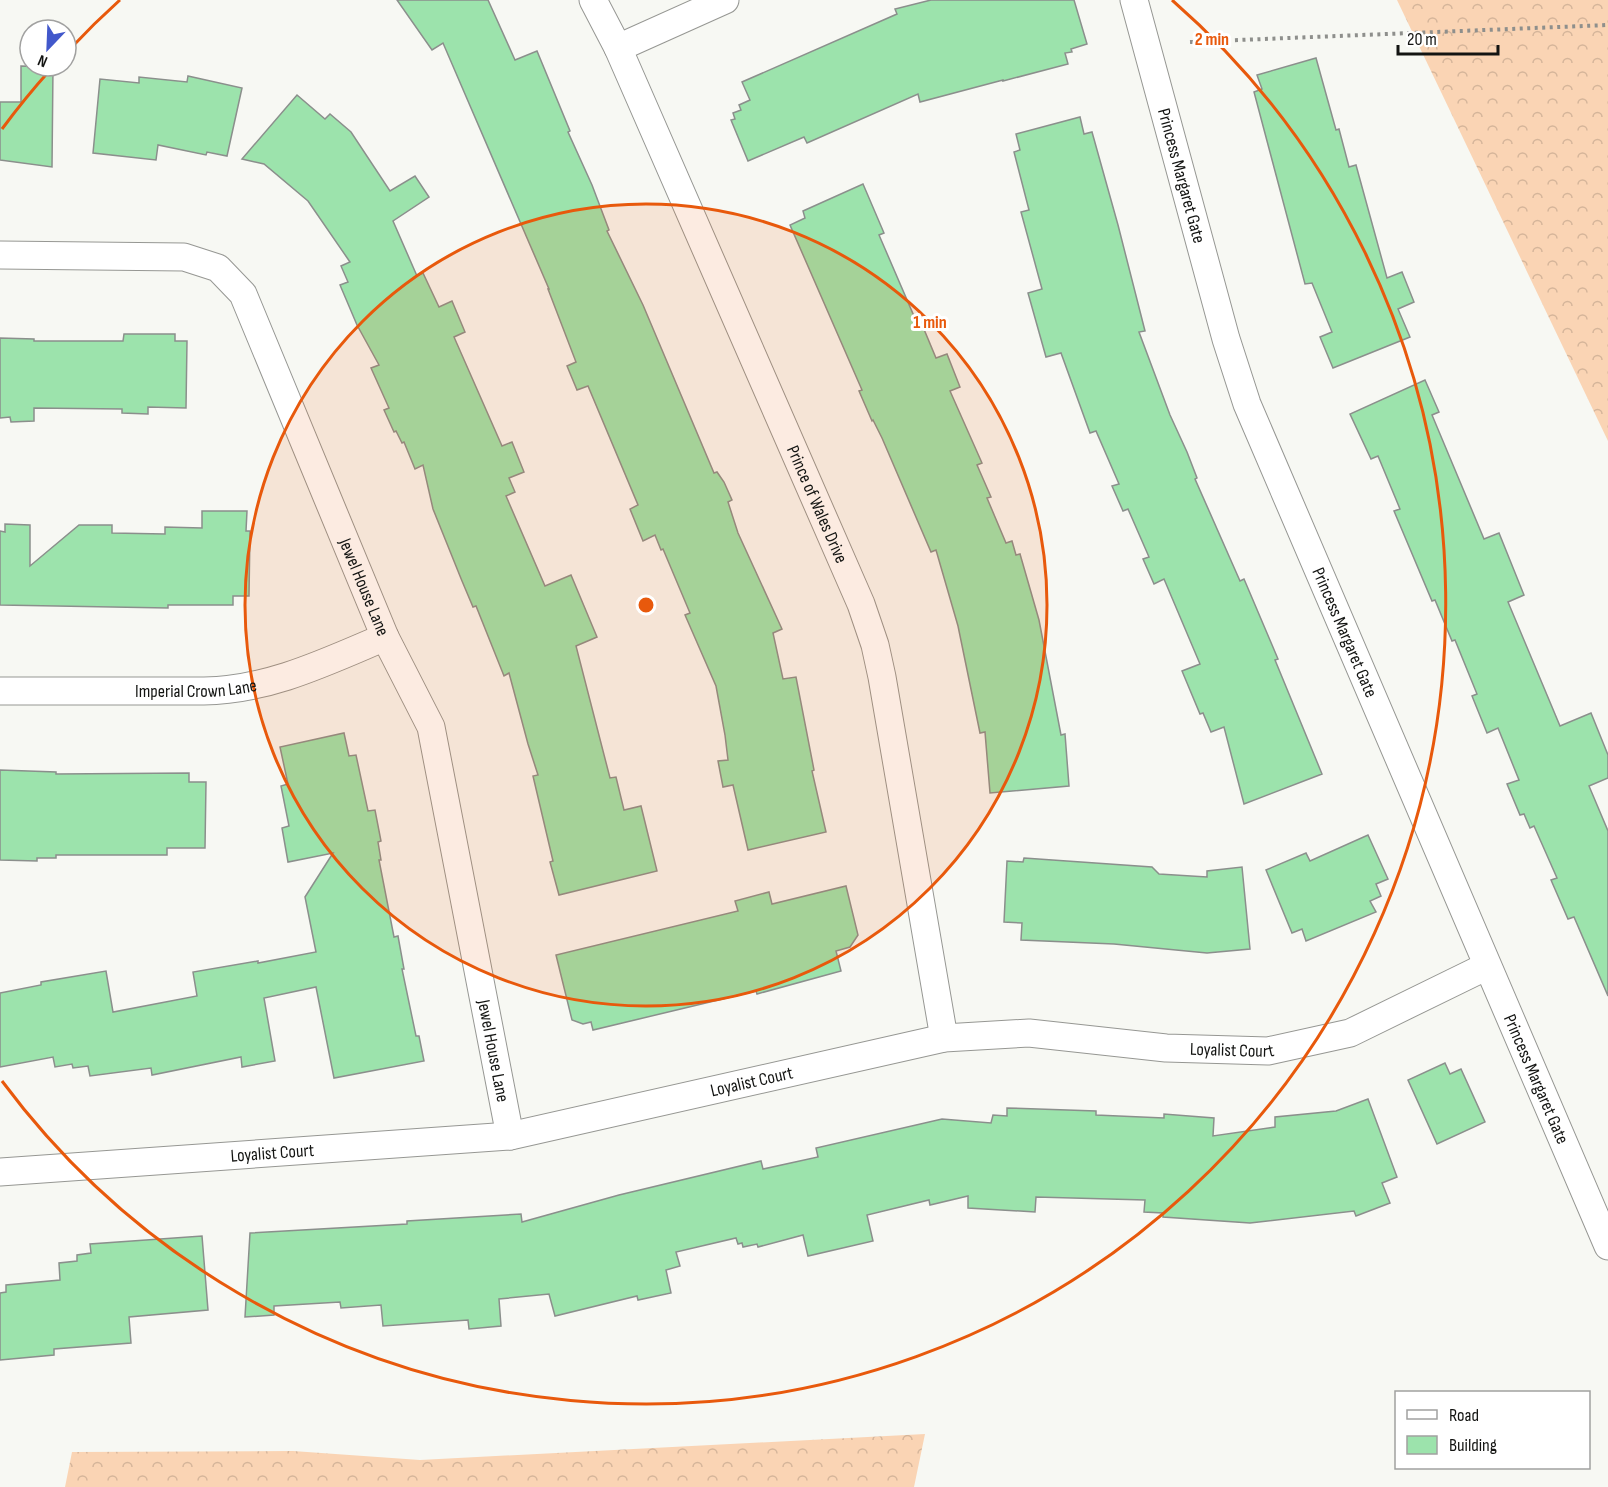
<svg xmlns="http://www.w3.org/2000/svg" width="1608" height="1487" viewBox="0 0 1608 1487" font-family="'Sofia Sans Condensed',sans-serif">
<style>
.forest{fill:url(#forest-crowns)}
.building{fill:#9ce3ac;stroke:#8b8f8c;stroke-width:1.5}
.lines{fill:none;stroke-linecap:round;stroke-linejoin:round}
.street-casing{stroke:#969793;stroke-width:29}
.path{stroke:#8e8f8c;stroke-width:4;stroke-dasharray:3 4.5;stroke-linecap:butt}
.street{stroke:#fff;stroke-width:27}
.ring{fill:none;stroke:#e8590c;stroke-width:3}
.labels{text-anchor:middle;dominant-baseline:central;stroke-width:6;stroke-linejoin:round;paint-order:stroke}
.street-label{font-size:18px;fill:#131412;stroke:#fff}
.centre{fill:#e8590c;stroke:#fff;stroke-width:3}
.ring-label{font-size:18px;text-anchor:middle;font-weight:bold;fill:#e8590c;stroke:#fff;stroke-width:6;stroke-linejoin:round;paint-order:stroke}
</style>
<defs>
<pattern id="forest-crowns" width="20" height="18" patternUnits="userSpaceOnUse" patternTransform="scale(1.5)"><rect width="20" height="18" fill="#fad4b4"/><path d="M2 6a3 3 0 1 1 6 0M12 15a3 3 0 1 1 6 0" fill="none" stroke="#d5b59a"/></pattern>
</defs>
<rect width="100%" height="100%" fill="#f7f8f3"/>
<g class="forest">
<path d="M1397 0H1608V441Z"/>
<path d="M925 1434 914 1487H65L72 1452 293 1451 420 1460Z"/>
</g>
<g class="building">
<path d="M397 0H488L515 60 537 51 570 131 568 132 592 185 609 230 607 231 643 305 714 473 717 472 724 482 732 500 728 502 738 533 782 629 773 633 783 679 796 677 814 770 812 771 826 832 748 850 733 785 723 787 718 761 728 760 725 735 716 686 685 615 690 613 663 549 661 550 655 535 643 541 630 509 638 505 588 386 577 390 567 366 576 362 548 289H549L443 43 432 50Z"/>
<path d="M931 0H1074L1087 44 1071 49 1072 52 1065 53 1068 64 1003 81V80L920 102 918 94 807 143 804 137 748 161 731 120 735 119 733 113 741 110 739 105 750 100 742 82 897 14 895 9Z"/>
<path d="M1316 58 1336 130 1339 129 1349 167 1356 165 1387 278 1402 272 1414 302 1398 309 1410 337 1333 368 1320 337 1332 332 1312 283 1305 284 1254 92 1262 89 1257 75Z"/>
<path d="M21 66 53 67 52 167 0 160V102H21Z"/>
<path d="M188 76 242 88 227 156 207 152 206 155 158 145 156 160 93 153 100 79 139 83V77L187 82Z"/>
<path d="M297 95 325 119 330 114 351 132 390 191 415 176 429 197 393 221 417 276 423 273 439 307 452 301 465 332 454 337 502 446 512 442 524 472 509 478 515 492 506 496 545 586 571 575 597 637 576 646 610 778 616 777 624 810 641 806 657 871 559 895 550 862 553 861 533 776 538 775 528 744 509 673 504 676 476 606 473 607 462 581 433 509 423 465 415 469 404 442 402 443 396 431 394 432 384 410 389 408 371 368 379 365 357 325 340 285 348 282 341 266 350 262 308 201 264 164 242 159Z"/>
<path d="M1080 117 1084 134 1092 132 1118 225 1145 331 1139 332 1170 415 1187 452 1197 478 1195 479 1240 581 1244 579 1278 659 1275 660 1322 774 1244 804 1224 727 1211 732 1203 713 1200 714 1182 671 1200 664 1164 579 1154 584 1143 559 1149 557 1128 509 1123 511 1112 486 1119 484 1096 431 1090 433 1061 353 1046 357 1028 293 1042 289 1021 212 1029 210 1014 152 1020 150 1016 134Z"/>
<path d="M863 184 884 233 879 235 914 316 918 315 936 358 947 354 960 387 950 391 982 463 977 465 991 497 987 498 1006 543 1012 541 1016 555 1020 554 1039 620 1061 735 1065 734 1069 786 990 793 985 732 980 733 958 626 936 550 931 552 882 438 873 420 872 421 859 391 862 390 790 225 805 218 803 211Z"/>
<path d="M124 334H175V341H187L186 408 148 407V414L122 413V409L34 408V421L11 422 10 417 0 418V338L34 339V341H123Z"/>
<path d="M1425 380 1439 412 1432 415 1484 539 1499 533 1524 595 1508 602 1560 726 1591 713 1608 755V778L1589 786 1608 831V996L1574 917 1568 919 1551 880 1557 878 1534 826 1530 828 1524 814 1520 815 1507 784 1519 780 1498 728 1487 733 1472 696 1477 694 1455 640 1452 641 1435 600 1432 601 1394 511 1400 509 1378 456 1371 459 1350 414Z"/>
<path d="M202 511H247L246 531H250L249 596H233V605H168V608L0 605V531L5 532V524L30 525V566L79 525H112V533L165 534V527L202 528Z"/>
<path d="M344 733 349 756 356 755 368 811 375 810 381 841 378 842 381 860H379L394 937 398 936 404 969H402L416 1036H419L424 1061 334 1078 316 987 264 998 275 1061 242 1067 241 1057 152 1075 151 1068 90 1076 88 1066 73 1068 72 1064 55 1067 53 1057 0 1067V993L41 985V982L106 971 113 1012 197 996 193 972 258 961V963L316 952 305 897 333 853 288 862 282 828 289 826 281 786 288 784 280 747Z"/>
<path d="M0 770 56 772V774L189 773V782H206L205 848H167V855H56V858H37V861L0 860Z"/>
<path d="M1368 835 1388 879 1376 884 1381 896 1370 901 1376 912 1306 941 1302 929 1292 933 1266 870 1306 853 1310 861Z"/>
<path d="M1024 858 1152 867 1159 874 1207 877V871L1242 867 1250 949 1207 953 1114 944 1021 940 1022 923 1004 922 1007 861 1023 862Z"/>
<path d="M846 886 858 935 850 947 836 951 841 971 757 994 756 991 593 1030 591 1022 583 1024 572 1020 556 955 738 911 735 901 769 892 772 904Z"/>
<path d="M1445 1063 1450 1074 1461 1069 1485 1122 1437 1144 1408 1080Z"/>
<path d="M1368 1099 1397 1177 1382 1183 1390 1203 1356 1216 1354 1211 1250 1223 1163 1217V1213L1144 1212 1145 1200 1036 1197 1035 1212 968 1208V1196L930 1205 929 1200 867 1215 873 1241 808 1256 803 1235 758 1247 757 1244 743 1247 742 1243 738 1244 736 1238 676 1252 680 1266 666 1270 671 1293 638 1300 637 1296 555 1316 549 1294 499 1299 501 1326 469 1329 468 1320 383 1326 381 1305 341 1308 340 1302 274 1306V1315L245 1317 250 1233 407 1224V1221L521 1214 522 1222 619 1195 761 1161 763 1169 818 1157 816 1148 942 1119 991 1123 993 1115 1007 1116V1108L1096 1111V1115L1164 1118V1114L1214 1118 1213 1136 1275 1127V1117L1336 1111Z"/>
<path d="M202 1236 208 1310 129 1317 131 1343 54 1349V1355L0 1360V1293L6 1292V1285L60 1280 59 1263 77 1261V1255L91 1253 90 1244Z"/>
</g>
<g class="lines">
<g class="street-casing">
<g id="street">
<path id="s1" d="M593 0 618 48 861 604 875 645 882 677 944 1038"/>
<path id="s2" d="M1134 0 1226 339 1247 404 1608 1246"/>
<path d="M618 48 725 0"/>
<path id="s3" d="M0 255 184 257 218 268 243 294 385 637 431 727 510 1136"/>
<path id="s4" d="M0 691H204C269 690 326 662 385 637"/>
<path id="s5" d="M0 1172 510 1136 944 1038 1029 1033 1166 1048 1268 1051 1350 1033 1487 966"/>
</g>
</g>
<path class="path" d="M1190 42 1608 25"/>
<use href="#street" class="street"/>
</g>
<circle cx="646" cy="605" r="401" fill="#e8590c" fill-opacity=".12"/>
<g class="ring">
<circle cx="646" cy="605" r="401"/>
<path d="M2 129A801 801 0 0 1 51 69M70 49A801 801 0 0 1 120 0M1172 0A801 801 0 1 1 2 1081"/>
</g>
<g class="labels">
<g class="street-label">
<text stroke="none"><textPath href="#s2" startOffset="182">Princess Margaret Gate</textPath></text>
<text stroke="none"><textPath href="#s1" startOffset="552">Prince of Wales Drive</textPath></text>
<text stroke="none"><textPath href="#s3" startOffset="573">Jewel House Lane</textPath></text>
<text stroke="none"><textPath href="#s2" startOffset="668">Princess Margaret Gate</textPath></text>
<text stroke="none"><textPath href="#s4" startOffset="196">Imperial Crown Lane</textPath></text>
<text stroke="none"><textPath href="#s5" startOffset="1245">Loyalist Court</textPath></text>
<text stroke="none"><textPath href="#s3" startOffset="1058">Jewel House Lane</textPath></text>
<text stroke="none"><textPath href="#s2" startOffset="1154">Princess Margaret Gate</textPath></text>
<text stroke="none"><textPath href="#s5" startOffset="759">Loyalist Court</textPath></text>
<text stroke="none"><textPath href="#s5" startOffset="273">Loyalist Court</textPath></text>
</g>
</g>
<circle cx="646" cy="605" r="9" class="centre"/>
<g class="ring-label">
<text x="1212" y="45">2 min</text>
<text x="930" y="328">1 min</text>
</g>
<rect x="1395" y="1391" width="195" height="78" fill="#ffffff" stroke="#a1a1a0" stroke-width="1.5"/>
<rect x="1407" y="1410" width="30" height="9" fill="#ffffff" stroke="#a1a1a0" stroke-width="1.5"/>
<text x="1449" y="1421" font-size="18" fill="#131412">Road</text>
<rect x="1407" y="1436" width="30" height="18" fill="#9ce3ac" stroke="#a1a1a0" stroke-width="1.5"/>
<text x="1449" y="1451" font-size="18" fill="#131412">Building</text>
<g transform="translate(48 48) rotate(203)"><circle r="28" fill="#ffffff" stroke="#a1a1a0" stroke-width="1.5"/>
<path d="M0-4.5L10 22L0 15L-10 22Z" fill="#4258cb"/>
<text y="-9" font-size="16" font-weight="bold" text-anchor="middle" fill="#131412">N</text>
</g>
<path d="M1398 45v9h100v-9" fill="none" stroke="#131412" stroke-width="3"/>
<text x="1407" y="45" font-size="18" fill="#131412" stroke="#ffffff" stroke-width="4.5" paint-order="stroke">20 m</text>
</svg>
